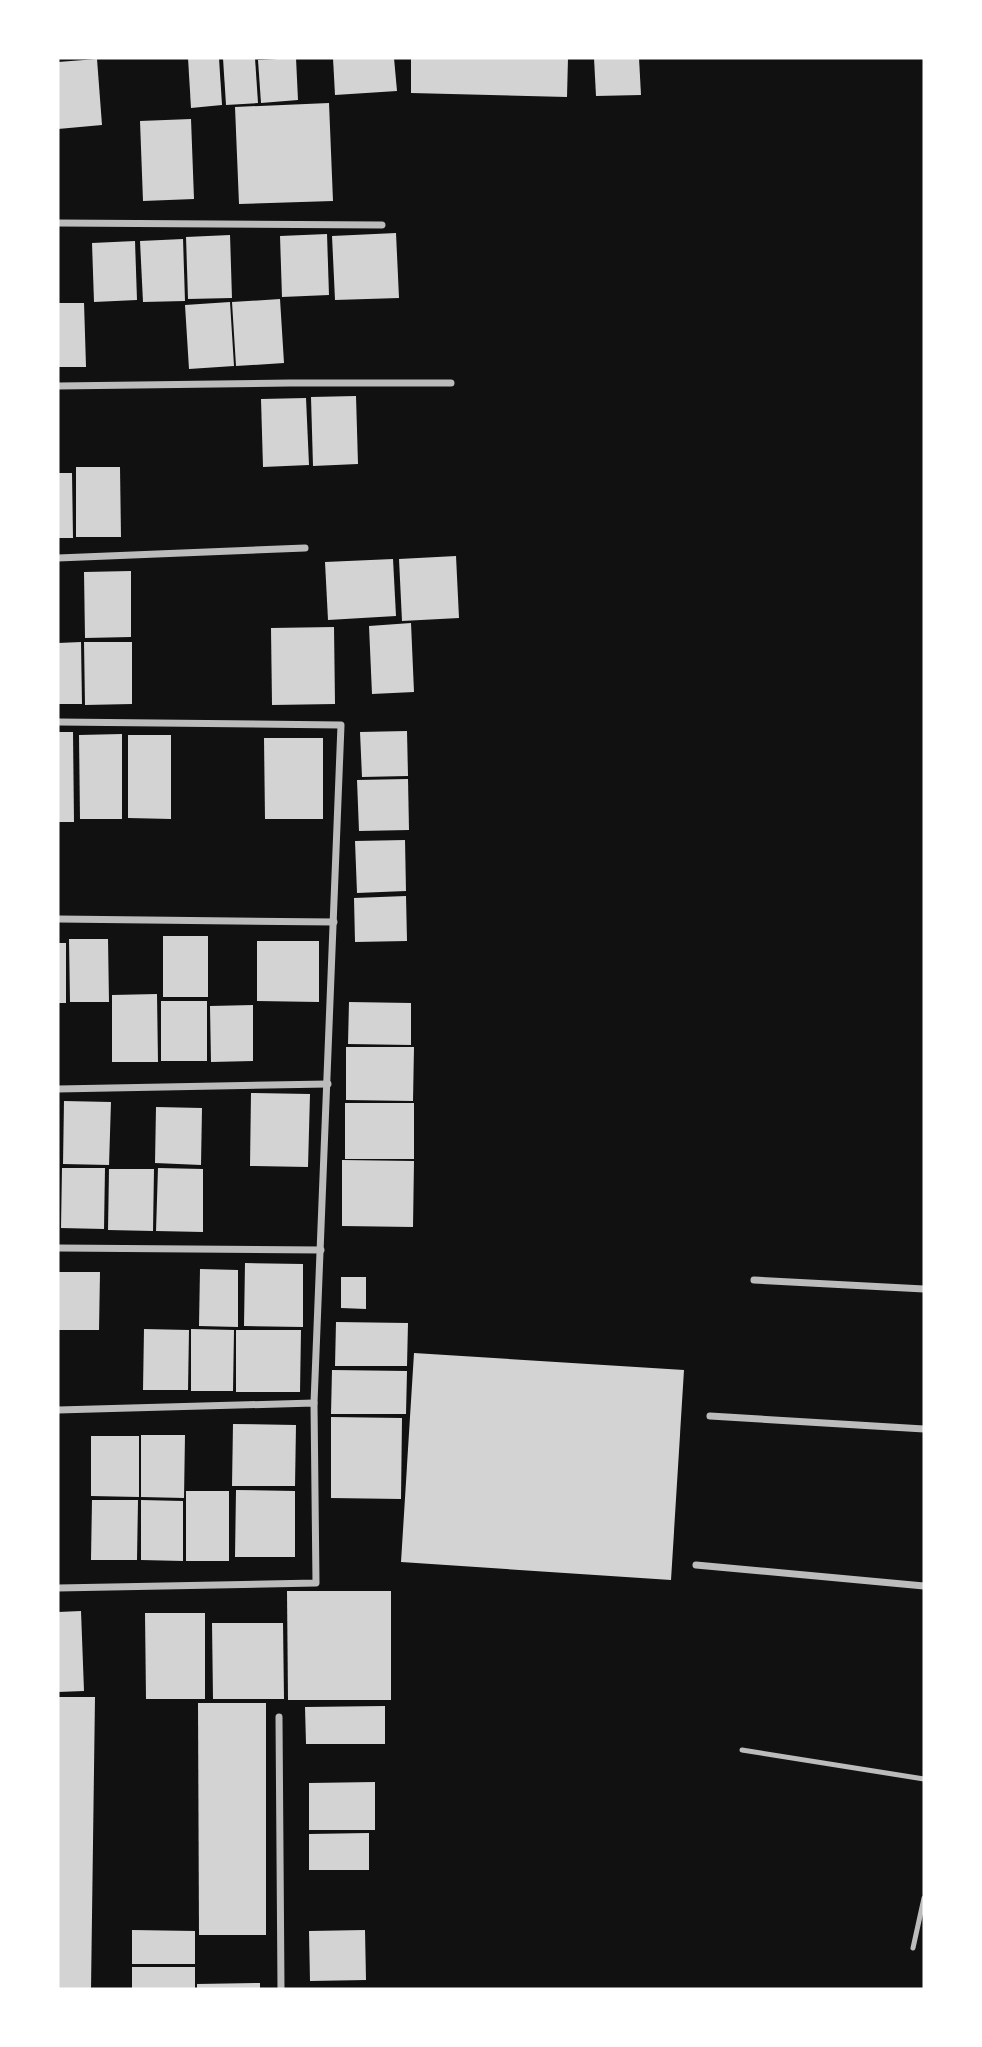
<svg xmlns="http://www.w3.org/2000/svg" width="982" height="2047" viewBox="0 0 982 2047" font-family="Jost,sans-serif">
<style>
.building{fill:#d3d3d3}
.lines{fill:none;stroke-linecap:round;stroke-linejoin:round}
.service{stroke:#bcbcbc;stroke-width:5}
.minor{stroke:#bcbcbc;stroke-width:7}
</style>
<rect width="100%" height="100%" fill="#111"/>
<g class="building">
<path d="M188 58H219L222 105 191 108Z"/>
<path d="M223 58H255L258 103 226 105Z"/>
<path d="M296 58 298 100 261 103 258 60Z"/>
<path d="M333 58H394L397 91 335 95Z"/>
<path d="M411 58H568L567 97 411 93Z"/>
<path d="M594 58H639L641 95 596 96Z"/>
<path d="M97 59 102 125 58 129V62Z"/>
<path d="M329 103 333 201 239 204 235 107Z"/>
<path d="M191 119 194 199 143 201 140 121Z"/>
<path d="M396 233 399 298 335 300 332 236Z"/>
<path d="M327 234 329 295 282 297 280 236Z"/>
<path d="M230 235 232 298 188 299 186 237Z"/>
<path d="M183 239 185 301 143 302 140 241Z"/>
<path d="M135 241 137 300 94 302 92 243Z"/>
<path d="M280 299 284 363 236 366 232 302Z"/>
<path d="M230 302 234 366 189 369 185 305Z"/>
<path d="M58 303H84L86 367H58Z"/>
<path d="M356 396 358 464 313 466 311 397Z"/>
<path d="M306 398 309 465 263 467 261 399Z"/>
<path d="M76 467H120L121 537H76Z"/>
<path d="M58 473H72L73 538H58Z"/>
<path d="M456 556 459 618 402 621 399 559Z"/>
<path d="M393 559 396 616 328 620 325 562Z"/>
<path d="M131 571V637L85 638 84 572Z"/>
<path d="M411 623 414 692 372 694 369 626Z"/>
<path d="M334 627 335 704 272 705 271 628Z"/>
<path d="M81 642 82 704H58V643Z"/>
<path d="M84 642H132V704L85 705Z"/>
<path d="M407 731 408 776 362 777 360 732Z"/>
<path d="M58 732H73L74 822H58Z"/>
<path d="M122 734V819H80L79 735Z"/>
<path d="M128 735H171V819L128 818Z"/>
<path d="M264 738H323V819H265Z"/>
<path d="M408 779 409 830 359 831 357 780Z"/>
<path d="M405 840 406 891 357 893 355 841Z"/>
<path d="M406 896 407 941 355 942 354 898Z"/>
<rect x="163" y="936" width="45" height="61"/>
<path d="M69 939H108L109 1002H70Z"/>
<path d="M257 941H319V1002L257 1001Z"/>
<rect x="58" y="943" width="8" height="60"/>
<path d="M157 994 158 1062H112V995Z"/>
<rect x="161" y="1001" width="46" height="60"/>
<path d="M349 1002 411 1003V1045L348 1044Z"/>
<path d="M253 1005V1061L211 1062 210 1006Z"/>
<path d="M346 1047H414L413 1101 346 1100Z"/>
<path d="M251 1093 310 1094 308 1167 250 1166Z"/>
<path d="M64 1101 111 1102 109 1165 63 1164Z"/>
<rect x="345" y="1103" width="69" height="56"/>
<path d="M156 1107 202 1108 201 1165 155 1163Z"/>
<path d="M342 1160 414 1161 413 1227 342 1226Z"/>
<path d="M62 1168H105L104 1229 61 1228Z"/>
<path d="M158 1168 203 1169V1232L156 1231Z"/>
<path d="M109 1169H154L153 1231 108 1230Z"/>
<path d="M245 1263 303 1264V1327L244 1326Z"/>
<path d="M200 1269 238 1270V1327L199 1326Z"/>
<path d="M58 1272H100L99 1330H58Z"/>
<path d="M341 1277H366V1309L341 1308Z"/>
<path d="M336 1322 408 1323 407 1366H335Z"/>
<path d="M144 1329 189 1330 188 1390H143Z"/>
<path d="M191 1329 234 1330 233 1391H191Z"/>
<path d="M236 1330H301L300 1392H236Z"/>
<path d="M414 1353 684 1370 671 1580 401 1562Z"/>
<path d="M332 1370 407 1371 406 1414H331Z"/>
<path d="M331 1417 402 1418 401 1499 331 1498Z"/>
<path d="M233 1424 296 1425 295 1486H232Z"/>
<path d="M141 1435H185L184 1498 141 1497Z"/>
<path d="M91 1436H139V1497L91 1496Z"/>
<path d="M236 1490 295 1491V1557H235Z"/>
<rect x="186" y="1491" width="43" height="70"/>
<path d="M92 1500H138L137 1560H91Z"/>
<path d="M141 1500 183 1501V1561L141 1560Z"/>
<path d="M287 1591H391V1700H288Z"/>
<path d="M81 1611 84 1691 58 1692V1612Z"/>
<path d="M145 1613H205V1699H146Z"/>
<path d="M212 1623H283L284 1699H213Z"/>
<path d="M58 1697H95L91 1989H58Z"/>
<path d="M198 1703H266V1935H199Z"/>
<path d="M385 1706V1744H306L305 1707Z"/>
<path d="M375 1782V1830H309V1783Z"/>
<path d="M369 1833V1870H309V1834Z"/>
<path d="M132 1930 195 1931V1964H132Z"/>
<path d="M365 1930 366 1980 310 1981 309 1931Z"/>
<rect x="132" y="1967" width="63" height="22"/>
<path d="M260 1983V1989H197V1984Z"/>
</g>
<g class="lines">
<g class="service">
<path d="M742 1750 924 1779"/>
<path d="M913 1948 924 1898"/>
</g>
<g class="minor">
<path d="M58 223 382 225"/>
<path d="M58 386 290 383H451"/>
<path d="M58 558 305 548"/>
<path d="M58 722 341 725 314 1403"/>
<path d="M58 919 334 922"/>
<path d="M58 1089 328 1084"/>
<path d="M58 1248 321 1250"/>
<path d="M754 1280 924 1289"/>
<path d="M58 1410 314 1403 316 1583 58 1588"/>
<path d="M710 1416 924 1429"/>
<path d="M696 1565 924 1586"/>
<path d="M279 1717 281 1989"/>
</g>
</g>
<rect width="982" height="2047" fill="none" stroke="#ffffff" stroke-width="119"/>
</svg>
